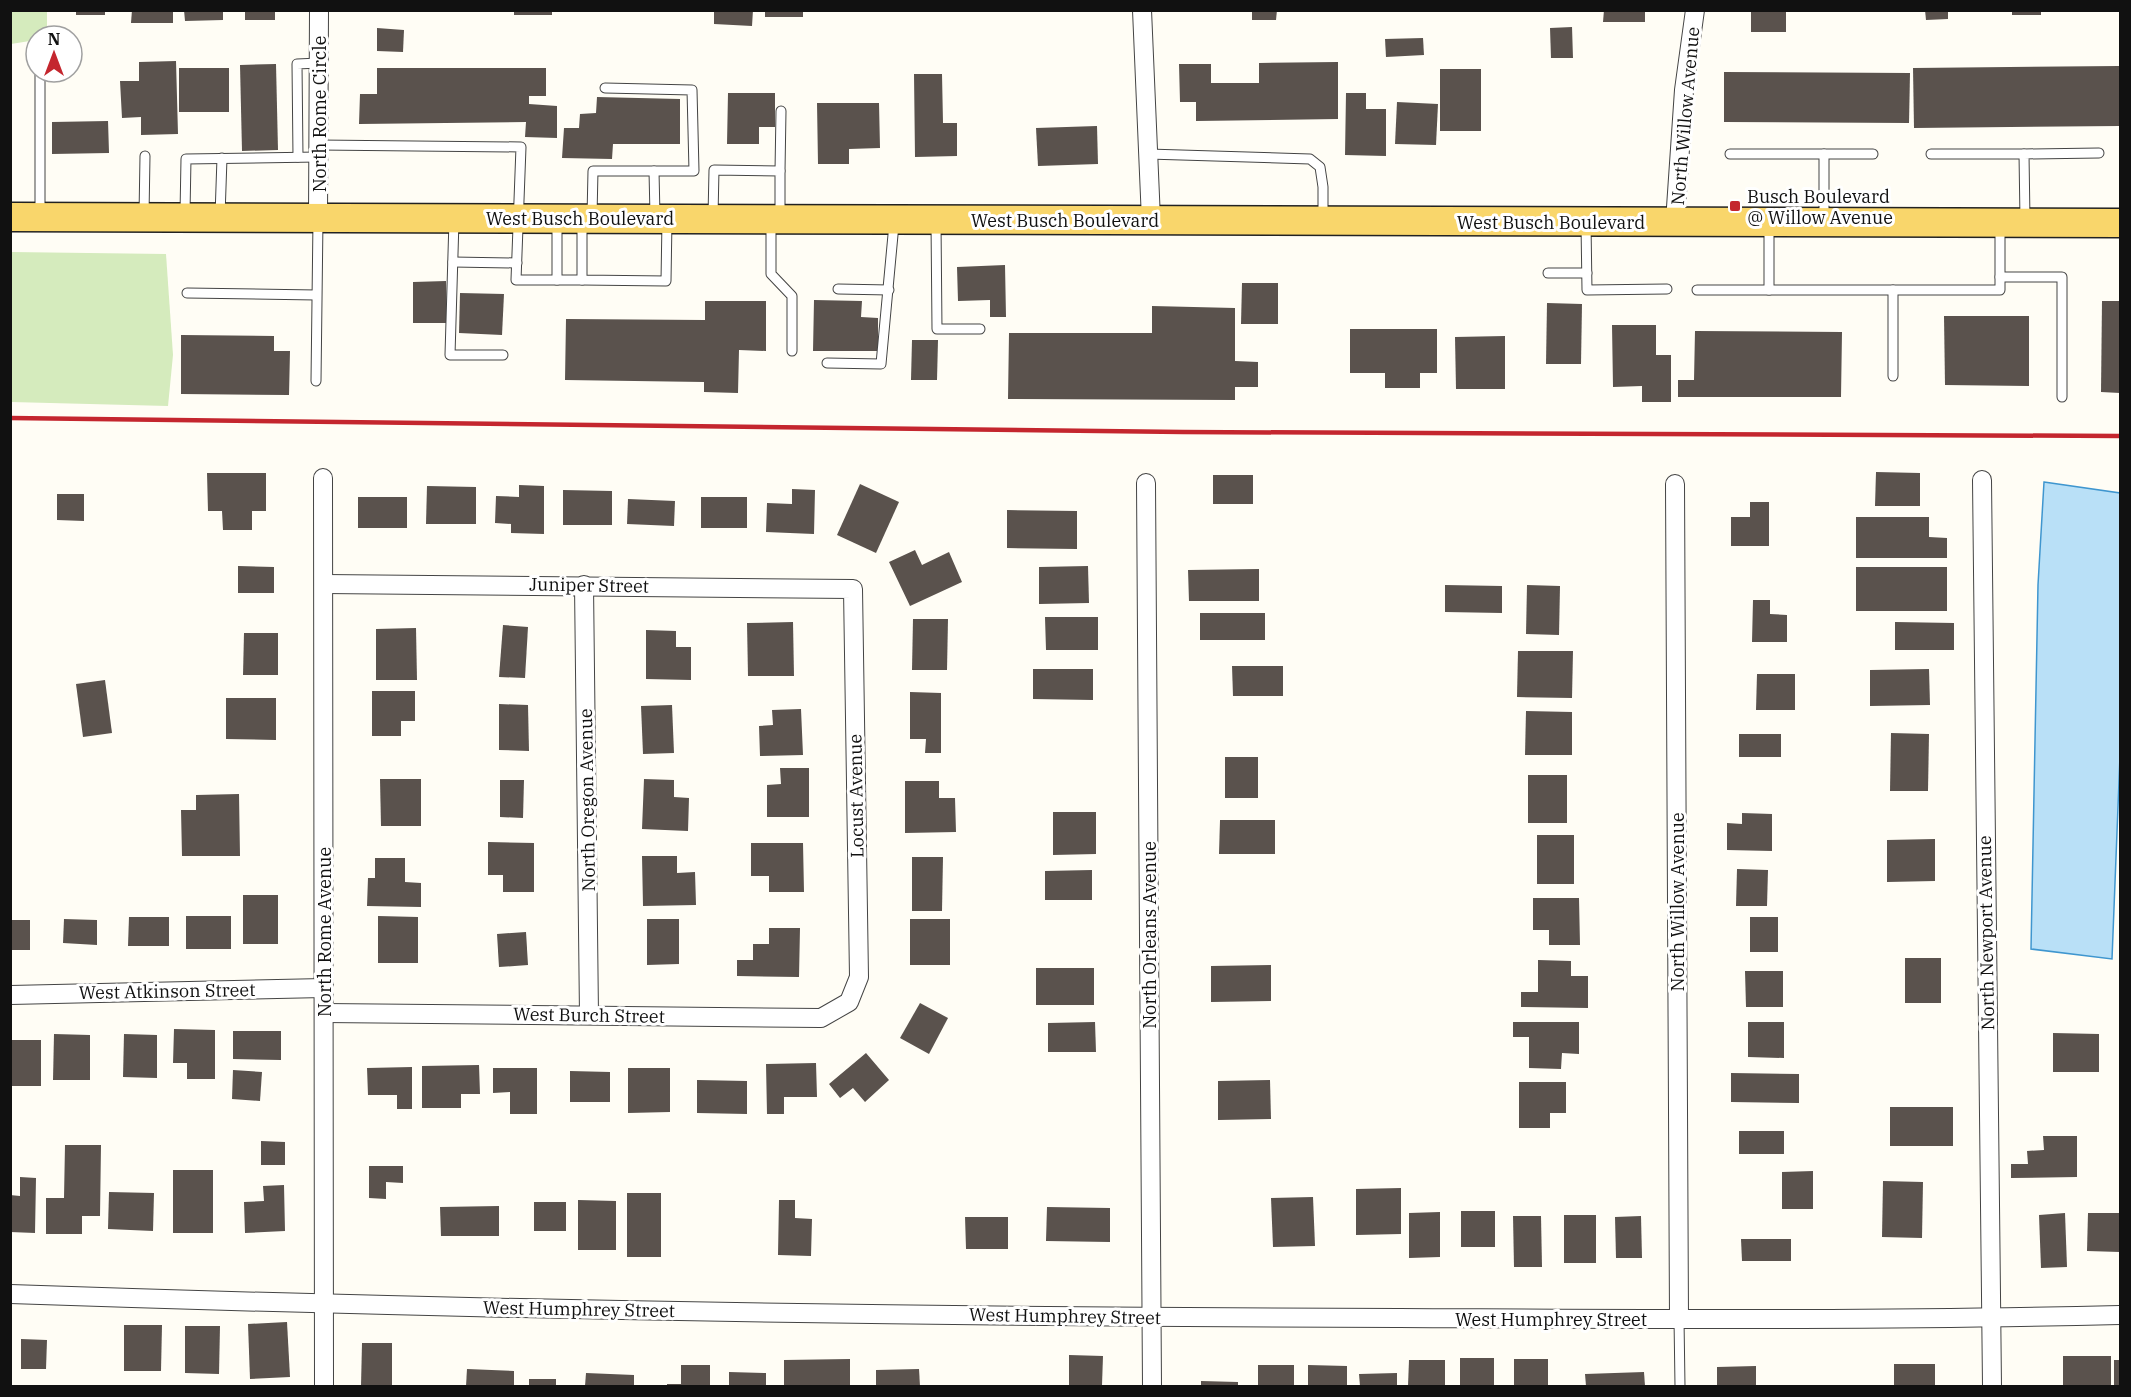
<svg xmlns="http://www.w3.org/2000/svg" width="2131" height="1397" viewBox="0 0 2131 1397" font-family="'IBM Plex Serif',serif">
<style>
.green{fill:#d5ebbd}
.water{fill:#b9e0f7;stroke:#3f96cf;stroke-width:1.5}
.building{fill:#5a524d}
.lines{fill:none;stroke-linecap:round;stroke-linejoin:round}
.lane-casing{stroke:#444;stroke-width:11}
.street-casing{stroke:#444;stroke-width:20}
.primary-casing{stroke:#222;stroke-width:31}
.lane{stroke:#fff;stroke-width:9}
.street{stroke:#fff;stroke-width:18}
.primary{stroke:#f9d66b;stroke-width:28}
.rail{stroke:#c4262e;stroke-width:4.5}
.poi-dot{fill:#c4262e;stroke:#fff;stroke-width:2}
.labels{text-anchor:middle;dominant-baseline:central;stroke-width:6;stroke-linejoin:round;paint-order:stroke}
.street-label{font-size:18px;fill:#111;stroke:#fff}
.poi-label{font-size:18px;fill:#111;stroke:#fff;text-anchor:start}
</style>
<rect width="100%" height="100%" fill="#fffdf5"/>
<g class="green">
<path d="M11 10 47 11V36H36V40L11 44V55Z"/>
<path d="M11 252 166 254 173 355 168 406 11 402Z"/>
</g>
<path class="water" d="M2044 482 2120 493V756L2112 959 2031 949 2038 585Z"/>
<g class="building">
<rect x="76" y="10" width="29" height="5"/>
<path d="M132 10H173V23H131Z"/>
<path d="M184 10H223V20L185 21Z"/>
<rect x="245" y="10" width="30" height="10"/>
<rect x="514" y="10" width="38" height="5"/>
<path d="M714 10H753L752 26 714 24Z"/>
<rect x="765" y="10" width="38" height="7"/>
<path d="M1252 10H1277L1276 20H1252Z"/>
<path d="M1604 10H1645V22H1603Z"/>
<rect x="1751" y="10" width="35" height="22"/>
<path d="M1925 10H1948V19L1926 20Z"/>
<rect x="2012" y="10" width="29" height="5"/>
<path d="M1572 27 1573 58H1551L1550 28Z"/>
<path d="M377 28 404 30 403 52 377 51Z"/>
<path d="M1423 38 1424 55 1386 57 1385 39Z"/>
<path d="M176 61 178 134 141 135V117L122 118 120 81H139V62Z"/>
<path d="M1338 62V119L1196 121V102H1180L1179 64H1211V83H1259V63Z"/>
<path d="M276 64 278 150 242 151 240 65Z"/>
<path d="M2119 66 2120 126 1914 128 1913 68Z"/>
<rect x="179" y="68" width="50" height="44"/>
<path d="M377 68H546V96H529V104L557 106V138L525 137 526 122 359 124 360 94H377Z"/>
<rect x="1440" y="69" width="41" height="62"/>
<path d="M1724 72 1910 73 1909 123 1724 122Z"/>
<path d="M914 74H942L943 123H957V156L915 157Z"/>
<path d="M728 93H775V127H759V144H727Z"/>
<path d="M1346 93H1366V109H1386V156L1345 155Z"/>
<path d="M597 97 680 99V144H613L612 159 562 158 564 128H579L580 114 596 113Z"/>
<path d="M1397 102 1438 104 1436 145 1395 144Z"/>
<path d="M817 103H879L880 148 849 149V164H818Z"/>
<path d="M108 121 109 153 52 154V122Z"/>
<path d="M1097 126 1098 164 1038 166 1036 128Z"/>
<path d="M1005 265 1006 317H990V300L958 301 957 267Z"/>
<path d="M446 281 447 323H413V282Z"/>
<path d="M1242 283H1278V324H1241Z"/>
<path d="M460 293 504 294 502 335 459 333Z"/>
<path d="M814 300 862 301 861 317 878 318V351H813Z"/>
<path d="M705 301H766V351L739 350 738 393 704 392V382L565 380 566 319 705 320Z"/>
<path d="M2102 301H2120V393L2101 392Z"/>
<path d="M1547 303 1582 304 1581 364H1546Z"/>
<path d="M1152 306 1235 308V361L1258 362V387H1235V400L1008 399 1009 333H1152Z"/>
<path d="M1944 316H2029V386L1945 385Z"/>
<path d="M1612 325H1656V355H1671V402H1642V386L1613 387Z"/>
<path d="M1350 329H1437V373H1420V388H1385V373H1350Z"/>
<path d="M1695 331 1842 332 1841 397H1678V380H1694Z"/>
<path d="M181 335 274 336V351H290L289 395 181 394Z"/>
<path d="M1505 336V389H1456L1455 337Z"/>
<path d="M912 340H938L937 380H911Z"/>
<path d="M1876 472 1920 473V506H1875Z"/>
<path d="M207 473H266V511H252V530H223L222 511H208Z"/>
<rect x="1213" y="475" width="40" height="29"/>
<path d="M860 484 899 502 876 553 837 535Z"/>
<path d="M519 485 544 486V534L511 533V524L495 523 496 496 519 497Z"/>
<path d="M427 486 476 487V524H426Z"/>
<path d="M792 489 815 490 814 534 766 532 767 503 792 504Z"/>
<path d="M563 490 612 491V525H563Z"/>
<path d="M57 494H84V521L57 520Z"/>
<rect x="358" y="497" width="49" height="31"/>
<rect x="701" y="497" width="46" height="31"/>
<path d="M628 499 675 501 674 526 627 524Z"/>
<path d="M1750 502H1769V546H1731V517H1750Z"/>
<path d="M1007 510 1077 511V549L1007 548Z"/>
<path d="M1856 517H1929V537L1947 538V558H1856Z"/>
<path d="M915 550 922 565 949 552 962 582 910 606 889 562Z"/>
<path d="M238 566 274 567V593H238Z"/>
<path d="M1088 566 1089 603 1039 604V567Z"/>
<rect x="1856" y="567" width="91" height="44"/>
<path d="M1259 569V601H1189L1188 570Z"/>
<path d="M1445 585 1502 586V613L1445 612Z"/>
<path d="M1527 585 1560 586 1559 635 1526 634Z"/>
<path d="M1753 600H1770V614L1787 615V642H1752Z"/>
<rect x="1200" y="613" width="65" height="27"/>
<path d="M1045 617H1098V650H1046Z"/>
<path d="M913 619H948L947 670H912Z"/>
<path d="M793 622 794 676H748L747 623Z"/>
<path d="M1895 622 1954 623V650H1895Z"/>
<path d="M503 625 528 627 525 678 499 677Z"/>
<path d="M416 628 417 680H376V629Z"/>
<path d="M646 630 676 631V647H691V680L646 679Z"/>
<path d="M244 633H278V675H243Z"/>
<path d="M1518 651H1573L1572 698 1517 697Z"/>
<path d="M1232 666H1283V696H1233Z"/>
<path d="M1033 669H1093V700L1033 699Z"/>
<path d="M1929 669 1930 705 1870 706V670Z"/>
<path d="M1757 674H1795V710H1756Z"/>
<path d="M105 680 112 733 83 737 76 684Z"/>
<path d="M372 691H415V721H401V736H372Z"/>
<path d="M910 692 941 693V753H925L926 739H910Z"/>
<path d="M226 698H276V740L226 739Z"/>
<path d="M499 704 528 705 529 751 499 750Z"/>
<path d="M672 705 674 753 643 754 641 706Z"/>
<path d="M801 709 803 755 760 756 759 726 773 725 772 710Z"/>
<path d="M1526 711 1572 712V755H1525Z"/>
<path d="M1891 733 1929 734 1928 791H1890Z"/>
<rect x="1739" y="734" width="42" height="23"/>
<rect x="1225" y="757" width="33" height="41"/>
<path d="M780 768H809V817H767V785L781 784Z"/>
<rect x="1528" y="775" width="39" height="48"/>
<path d="M380 779H421V826H381Z"/>
<path d="M644 779 674 780V797L689 798 688 831 642 829Z"/>
<path d="M500 780H524L523 818 500 817Z"/>
<path d="M905 781H939V798H955L956 832 905 833Z"/>
<path d="M239 794 240 856H182L181 810H196V795Z"/>
<path d="M1053 812H1096V854L1053 855Z"/>
<path d="M1742 813 1772 814V851L1727 850V823L1742 824Z"/>
<path d="M1220 820H1275V854H1219Z"/>
<rect x="1537" y="835" width="37" height="49"/>
<path d="M1935 839V881L1887 882V840Z"/>
<path d="M488 842 534 843V892H503V875H488Z"/>
<path d="M751 843H803L804 892H769V876H751Z"/>
<path d="M642 856H677V873L695 872 696 905 643 906Z"/>
<path d="M912 857H943L942 911H912Z"/>
<path d="M375 858H405V882L421 883V907L367 906 368 878H375Z"/>
<path d="M1737 869 1768 870 1767 906H1736Z"/>
<path d="M1092 870V900H1045V871Z"/>
<rect x="243" y="895" width="35" height="49"/>
<path d="M1533 898H1579L1580 945H1549V930H1533Z"/>
<rect x="186" y="916" width="45" height="33"/>
<path d="M378 916 418 917V963H378Z"/>
<path d="M129 917H169V946H128Z"/>
<rect x="1750" y="917" width="28" height="35"/>
<path d="M64 919 97 920V945L63 943Z"/>
<path d="M647 919H679V964L647 965Z"/>
<rect x="910" y="919" width="40" height="46"/>
<rect x="10" y="920" width="20" height="30"/>
<path d="M769 928H800L799 977 737 976V960H753V944H769Z"/>
<path d="M526 932 528 965 499 967 497 934Z"/>
<rect x="1905" y="958" width="36" height="45"/>
<path d="M1538 960 1571 961V976H1588V1008L1521 1007V992H1538Z"/>
<path d="M1271 965V1001L1211 1002V966Z"/>
<rect x="1036" y="968" width="58" height="37"/>
<path d="M1745 971H1783V1007H1746Z"/>
<path d="M920 1003 948 1018 929 1054 900 1038Z"/>
<path d="M1095 1022 1096 1052H1048V1023Z"/>
<path d="M1513 1022H1579V1054L1562 1053 1561 1069 1529 1068V1037H1513Z"/>
<path d="M1748 1022H1784V1058L1748 1057Z"/>
<path d="M174 1029 215 1030V1079H187V1063H173Z"/>
<path d="M233 1031H281V1060L233 1059Z"/>
<path d="M2053 1033 2099 1034V1072H2053Z"/>
<path d="M54 1034 90 1035V1080H53Z"/>
<path d="M124 1034 157 1035V1078L123 1077Z"/>
<rect x="10" y="1040" width="31" height="46"/>
<path d="M866 1053 889 1080 865 1102 853 1088 840 1098 829 1084Z"/>
<path d="M816 1063 817 1097H784V1114H767L766 1064Z"/>
<path d="M479 1065 480 1094H461V1108H422V1066Z"/>
<path d="M412 1067V1109H397V1095H368L367 1068Z"/>
<path d="M493 1068H537V1114H510V1092L493 1093Z"/>
<path d="M628 1068H670V1112L628 1113Z"/>
<path d="M233 1070 262 1072 260 1101 232 1099Z"/>
<path d="M570 1071 610 1072V1102H570Z"/>
<path d="M1731 1073 1799 1074V1103L1731 1102Z"/>
<path d="M697 1080 747 1081V1114L697 1113Z"/>
<path d="M1270 1080 1271 1119 1218 1120V1081Z"/>
<path d="M1519 1082H1566V1113H1550V1128H1519Z"/>
<rect x="1890" y="1107" width="63" height="39"/>
<rect x="1739" y="1131" width="45" height="23"/>
<path d="M2043 1136H2077V1177L2011 1178V1164H2028L2027 1151 2044 1150Z"/>
<path d="M261 1141 285 1142V1165H261Z"/>
<path d="M65 1145H101L100 1216H82V1234H46V1198H64Z"/>
<path d="M369 1166H403V1183L386 1182V1199L369 1198Z"/>
<rect x="173" y="1170" width="40" height="63"/>
<path d="M1813 1171V1209H1782V1172Z"/>
<path d="M20 1177 36 1178 35 1233 10 1232V1195L20 1196Z"/>
<path d="M1883 1181 1923 1182 1922 1238 1882 1237Z"/>
<path d="M284 1185 285 1231 245 1233 244 1202 264 1201 263 1186Z"/>
<path d="M1401 1188V1234L1356 1235V1189Z"/>
<path d="M109 1192 154 1193 153 1231 108 1229Z"/>
<rect x="627" y="1193" width="34" height="64"/>
<path d="M1313 1197 1315 1246 1273 1247 1271 1198Z"/>
<path d="M578 1200 616 1201V1250H578Z"/>
<path d="M779 1200H795V1218L812 1219 811 1256 778 1255Z"/>
<rect x="534" y="1202" width="32" height="29"/>
<path d="M499 1206V1236H441L440 1207Z"/>
<path d="M1047 1207 1110 1208V1242L1046 1241Z"/>
<rect x="1461" y="1211" width="34" height="36"/>
<path d="M1440 1212V1257L1409 1258V1213Z"/>
<path d="M2065 1213 2067 1267 2041 1268 2039 1215Z"/>
<path d="M2088 1213H2120V1252L2087 1251Z"/>
<rect x="1564" y="1215" width="32" height="48"/>
<path d="M1513 1216H1541L1542 1267H1514Z"/>
<path d="M1641 1216 1642 1258H1616L1615 1217Z"/>
<path d="M965 1217H1008V1249H966Z"/>
<path d="M1741 1239H1791V1261H1742Z"/>
<path d="M287 1322 290 1377 250 1379 248 1324Z"/>
<path d="M124 1325H162L161 1371H124Z"/>
<path d="M185 1326H220L219 1374 185 1373Z"/>
<path d="M21 1339 47 1340 46 1369H21Z"/>
<path d="M362 1343H392V1386H361Z"/>
<path d="M1069 1355 1103 1356 1102 1385 1069 1386Z"/>
<rect x="2063" y="1356" width="48" height="30"/>
<rect x="1460" y="1358" width="34" height="28"/>
<path d="M850 1359V1386H784V1360Z"/>
<rect x="1514" y="1359" width="34" height="27"/>
<path d="M1409 1360H1445V1386H1408Z"/>
<rect x="2114" y="1360" width="6" height="26"/>
<rect x="1894" y="1364" width="41" height="22"/>
<path d="M681 1365H710V1386H667V1384H681Z"/>
<rect x="1258" y="1365" width="36" height="21"/>
<path d="M1308 1365 1347 1366V1386H1308Z"/>
<path d="M1756 1366V1386H1717V1367Z"/>
<path d="M467 1369 514 1371V1386H466Z"/>
<path d="M919 1369 920 1386H876V1370Z"/>
<path d="M729 1372 766 1373V1386H729Z"/>
<path d="M1644 1372 1645 1386H1586L1585 1374Z"/>
<path d="M586 1373 634 1375V1386H585Z"/>
<path d="M1397 1373V1386H1360L1359 1374Z"/>
<rect x="529" y="1379" width="27" height="7"/>
<path d="M1201 1381 1238 1382V1386H1201Z"/>
</g>
<g class="lines">
<g class="lane-casing">
<g id="lane">
<path d="M605 88 692 90 694 171H654"/>
<path d="M319 145 521 147 516 280H557V222"/>
<path d="M1148 154 1310 159 1320 167 1323 187V218"/>
<path d="M1730 154H1824V220"/>
<path d="M1824 154H1873"/>
<path d="M1931 154H2024"/>
<path d="M298 157 297 64 319 63"/>
<path d="M780 171 781 111"/>
<path d="M185 213 186 159 318 157"/>
<path d="M40 215V72"/>
<path d="M144 215 145 156"/>
<path d="M220 216 222 158"/>
<path d="M592 216 593 171H654L655 216"/>
<path d="M713 216 714 170 780 171V216"/>
<path d="M454 220 450 355H503"/>
<path d="M2025 220 2024 154 2099 153"/>
<path d="M771 221V274L792 296V351"/>
<path d="M582 222V280L666 281 667 221"/>
<path d="M936 222 937 329H980"/>
<path d="M1586 224 1587 290 1667 289"/>
<path d="M1769 226V290"/>
<path d="M453 262 517 263"/>
<path d="M1548 273H1587"/>
<path d="M2000 277H2062V397"/>
<path d="M557 280H582"/>
<path d="M838 289 889 290"/>
<path d="M1697 290H2000V227"/>
<path d="M187 293 316 295"/>
<path d="M827 363 881 364 894 224"/>
<path d="M1893 376V290"/>
<path d="M316 381 318 220"/>
<path d="M1679 1319 1680 1386"/>
</g>
</g>
<g class="street-casing">
<g id="street">
<path d="M1142 10 1151 220"/>
<path d="M318 217 319 10"/>
<path d="M1675 222 1684 90 1695 10"/>
<path d="M323 478 324 1386"/>
<path d="M1982 480 1992 1386"/>
<path d="M1146 483 1152 1386"/>
<path d="M1675 484 1679 1319"/>
<path d="M324 584 853 589 859 977 849 1002 821 1018 324 1013"/>
<path d="M584 585 589 1015"/>
<path d="M10 995 324 988"/>
<path d="M10 1294C473 1310 936 1317 1399 1318 1640 1319 1880 1321 2120 1315"/>
</g>
</g>
<g class="primary-casing">
<path id="primary" d="M10 217 2120 223"/>
</g>
<use href="#lane" class="lane"/>
<use href="#street" class="street"/>
<use href="#primary" class="primary"/>
<path class="rail" d="M10 418 1183 432 2120 436"/>
</g>
<rect class="poi-dot" x="1729" y="200" width="12" height="12" rx="3"/>
<g class="labels">
<g class="street-label">
<text transform="translate(319 114) rotate(-90)">North Rome Circle</text>
<text transform="translate(1685 116) rotate(-85)">North Willow Avenue</text>
<text x="580" y="218">West Busch Boulevard</text>
<text x="1065" y="220">West Busch Boulevard</text>
<text x="1551" y="222">West Busch Boulevard</text>
<text transform="translate(589 585) rotate(1)">Juniper Street</text>
<text transform="translate(856 796) rotate(-91)">Locust Avenue</text>
<text transform="translate(587 800) rotate(-91)">North Oregon Avenue</text>
<text transform="translate(1677 902) rotate(-90)">North Willow Avenue</text>
<text transform="translate(324 932) rotate(-90)">North Rome Avenue</text>
<text transform="translate(1986 933) rotate(-91)">North Newport Avenue</text>
<text transform="translate(1149 935) rotate(-90)">North Orleans Avenue</text>
<text transform="translate(167 991) rotate(-1)">West Atkinson Street</text>
<text transform="translate(589 1015) rotate(1)">West Burch Street</text>
<text transform="translate(579 1309) rotate(1)">West Humphrey Street</text>
<text transform="translate(1065 1316) rotate(1)">West Humphrey Street</text>
<text x="1551" y="1319">West Humphrey Street</text>
</g>
<g class="poi-label">
<text x="1747" y="196">Busch Boulevard<tspan x="1747" dy="21">@ Willow Avenue</tspan></text>
</g>
</g>
<rect width="2131" height="1397" fill="none" stroke="#111111" stroke-width="24"/>
<g transform="translate(54 54)"><circle r="28" fill="#ffffff" stroke="#a0a0a0" stroke-width="1.5"/>
<path d="M0-4.5L10 22L0 15L-10 22Z" fill="#c4262e"/>
<text y="-9" font-size="16" font-weight="bold" text-anchor="middle" fill="#111111">N</text>
</g>
</svg>
